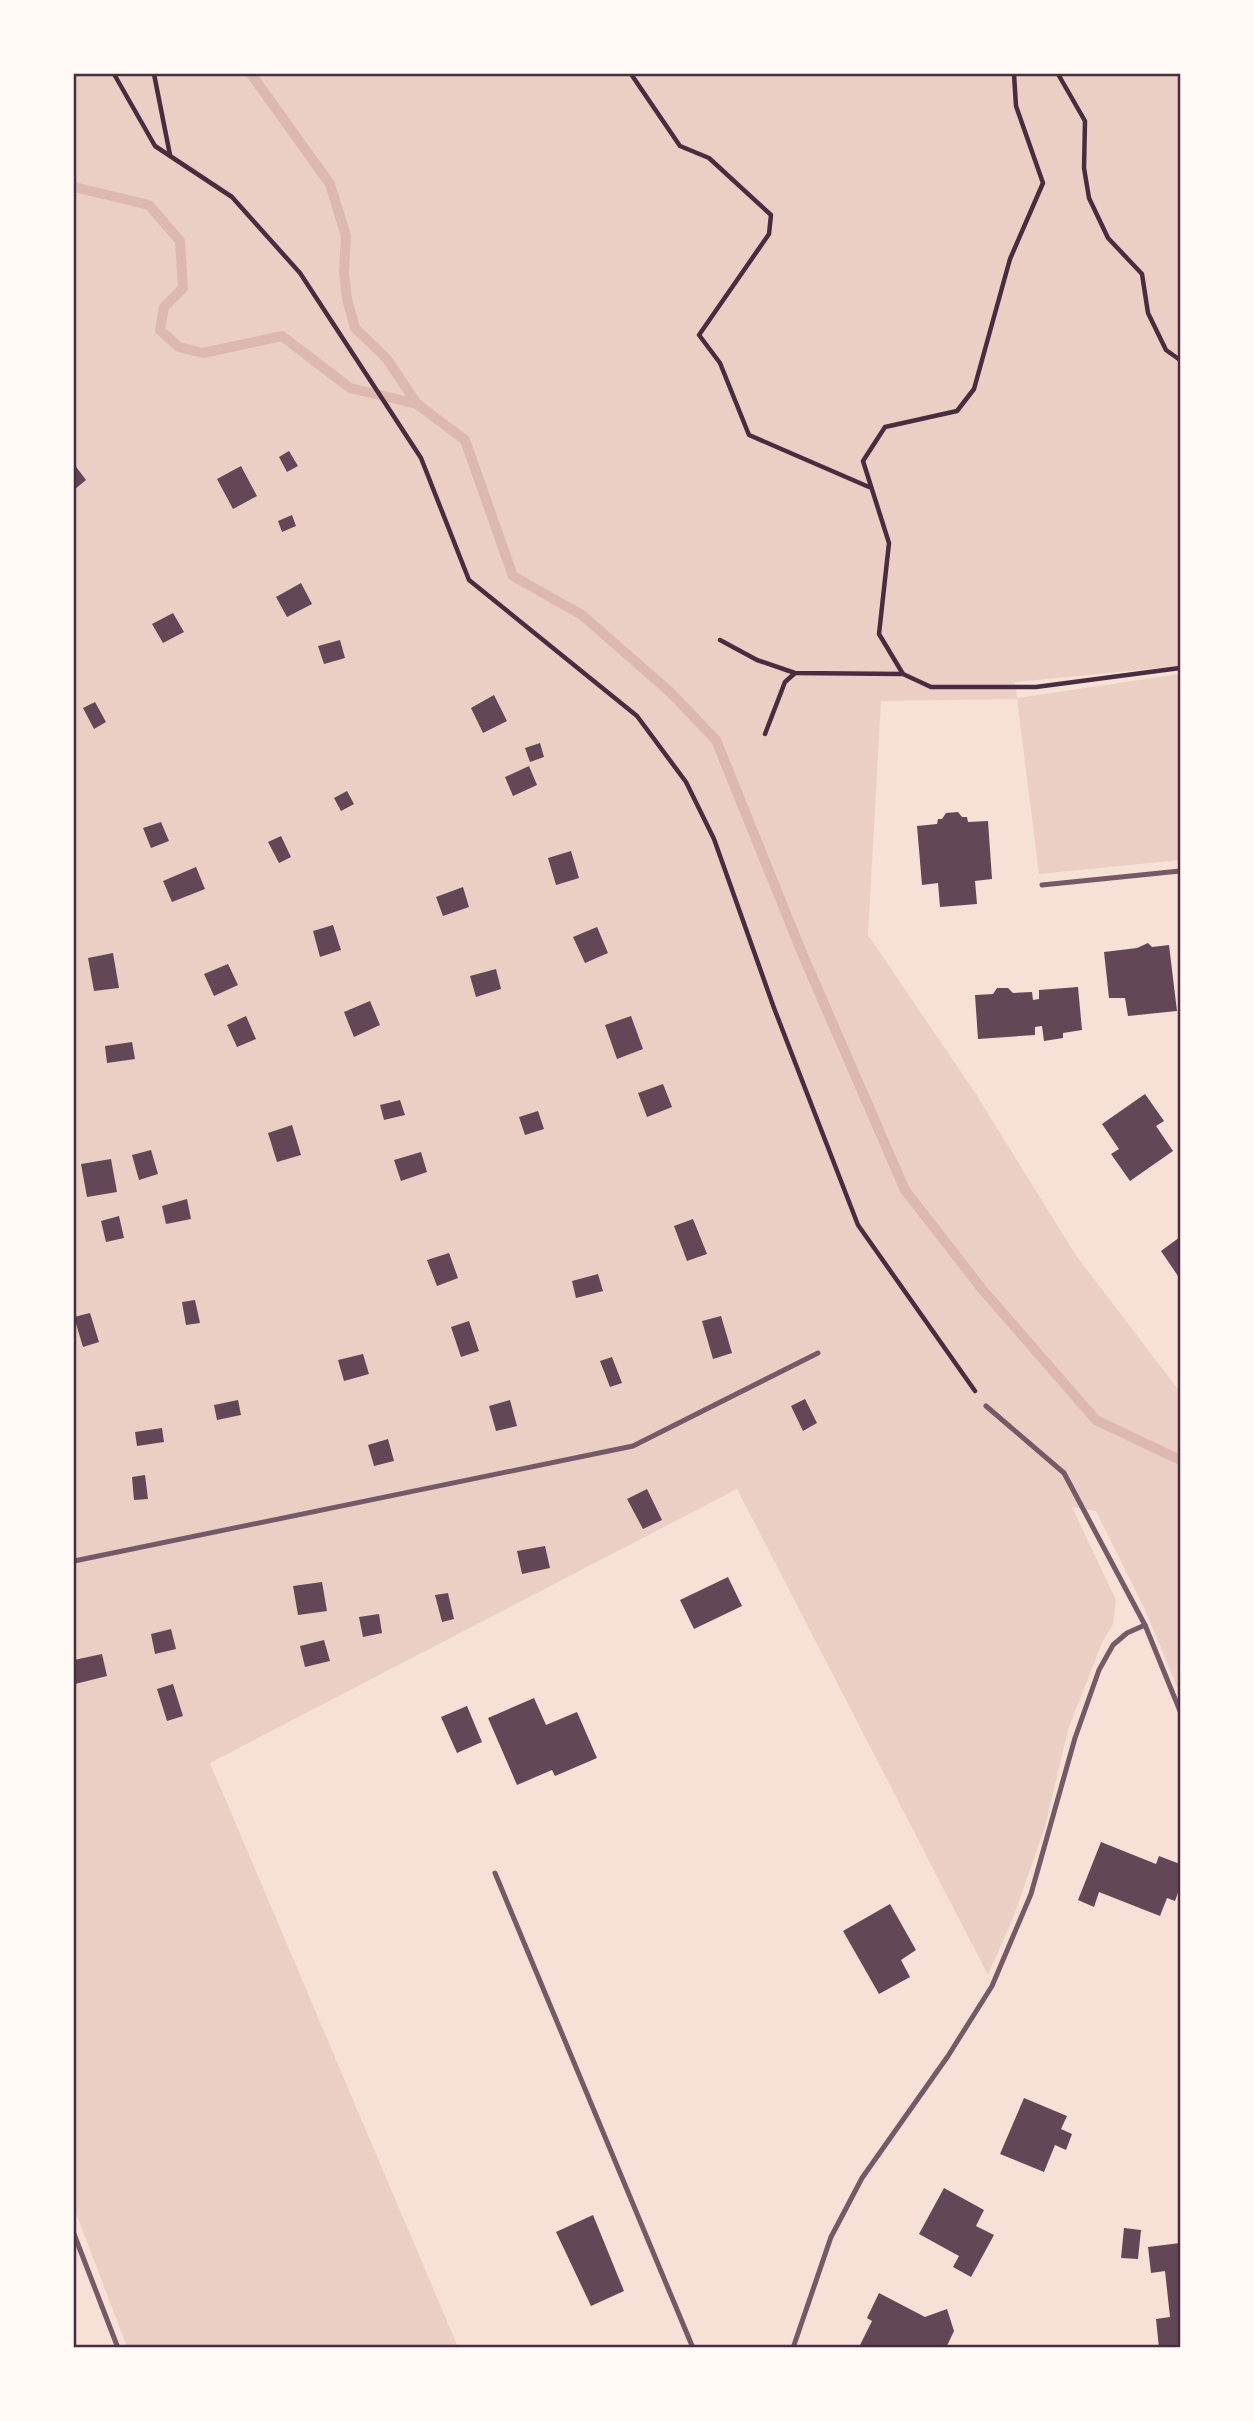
<svg xmlns="http://www.w3.org/2000/svg" width="1254" height="2421" viewBox="0 0 1254 2421" font-family="'DejaVu Sans',sans-serif">
<style>
.green{fill:#ebcfc5}
.lines{fill:none;stroke-linecap:round;stroke-linejoin:round}
.stream{stroke:#dcb8b0;stroke-width:10}
.building{fill:#644757}
.path{stroke:#4a2c40;stroke-width:4.5}
.service{stroke:#755966;stroke-width:5}
.neatline{fill:none;stroke:#4a2c40;stroke-width:2.5}
</style>
<rect width="100%" height="100%" fill="#f7e1d7"/>
<path class="green" d="M74 74H1180V666L1015 682 1017 698 1180 674V860L1039 874 1017 699 881 701 868 935 976 1094 1075 1254 1180 1392V1694L1146 1612 1096 1511 1072 1507 1116 1600 1113 1624 1102 1643 1068 1730 1045 1827 1012 1921 988 1975 737 1489 210 1763 458 2347H127L74 2208Z"/>
<g class="lines">
<g class="stream">
<path d="M251 74 330 184 346 236 344 273 347 299 355 328 387 359 417 404"/>
<path d="M74 187 149 205 180 241 183 288 164 307 160 330 179 347 203 353 282 336 350 388 417 404 465 440 513 576 582 615 669 691 716 740 802 953 905 1190 982 1289 1096 1420 1180 1460"/>
</g>
</g>
<g class="building">
<path d="M289 451 298 466 287 472 279 457Z"/>
<path d="M74 464 86 480 74 490Z"/>
<path d="M241 466 257 496 233 509 217 479Z"/>
<path d="M292 515 296 526 282 532 278 521Z"/>
<path d="M301 583 312 604 287 617 276 597Z"/>
<path d="M173 613 184 632 163 643 152 624Z"/>
<path d="M340 640 345 658 324 664 318 646Z"/>
<path d="M494 695 507 721 483 733 471 708Z"/>
<path d="M95 702 106 722 94 729 83 708Z"/>
<path d="M540 743 544 757 530 762 525 748Z"/>
<path d="M529 766 537 785 513 796 505 777Z"/>
<path d="M347 791 354 804 341 811 334 798Z"/>
<path d="M958 812 962 817H967L968 822 988 821 992 879 975 881 977 904 940 907 938 883 922 885 917 826 937 824 938 819H942L946 813Z"/>
<path d="M161 822 169 841 151 848 143 828Z"/>
<path d="M281 836 291 857 279 863 268 842Z"/>
<path d="M571 851 579 878 556 885 548 858Z"/>
<path d="M196 867 205 889 172 902 163 881Z"/>
<path d="M463 887 469 907 443 916 436 897Z"/>
<path d="M333 925 341 950 320 957 313 931Z"/>
<path d="M597 927 608 953 585 963 573 937Z"/>
<path d="M1148 943 1152 947 1169 945 1177 1011 1128 1016 1125 998H1109L1104 952 1137 948Z"/>
<path d="M113 953 119 988 94 991 88 958Z"/>
<path d="M228 964 238 985 214 996 204 974Z"/>
<path d="M496 969 501 989 476 997 470 976Z"/>
<path d="M1078 987 1082 1030 1063 1033V1038L1044 1041 1042 1026 1035 1027V1035L978 1039 975 995 993 994 997 988H1008L1013 993 1032 992 1033 1000 1039 999V990Z"/>
<path d="M370 1001 380 1025 354 1037 344 1012Z"/>
<path d="M246 1016 256 1039 237 1047 227 1025Z"/>
<path d="M631 1016 643 1049 617 1059 605 1025Z"/>
<path d="M132 1042 135 1059 107 1063 105 1046Z"/>
<path d="M663 1084 672 1107 647 1117 638 1093Z"/>
<path d="M1145 1094 1164 1121 1156 1126 1173 1151 1130 1181 1111 1154 1119 1149 1102 1124Z"/>
<path d="M400 1100 405 1115 384 1120 380 1105Z"/>
<path d="M538 1111 544 1129 525 1135 519 1117Z"/>
<path d="M292 1125 301 1155 277 1162 268 1133Z"/>
<path d="M151 1150 158 1174 139 1180 132 1155Z"/>
<path d="M421 1152 427 1172 401 1181 394 1160Z"/>
<path d="M111 1159 117 1192 87 1197 81 1164Z"/>
<path d="M187 1199 191 1219 166 1224 162 1206Z"/>
<path d="M119 1216 124 1238 106 1242 101 1221Z"/>
<path d="M693 1219 707 1254 687 1261 674 1226Z"/>
<path d="M1180 1237V1279L1161 1251Z"/>
<path d="M449 1253 458 1278 437 1286 427 1260Z"/>
<path d="M598 1274 603 1291 576 1298 572 1281Z"/>
<path d="M195 1300 200 1323 186 1325 182 1302Z"/>
<path d="M90 1313 99 1342 83 1347 74 1317Z"/>
<path d="M721 1316 732 1353 713 1359 702 1321Z"/>
<path d="M469 1321 479 1351 461 1357 451 1327Z"/>
<path d="M363 1354 369 1374 344 1381 338 1360Z"/>
<path d="M612 1357 622 1383 610 1387 600 1361Z"/>
<path d="M805 1399 817 1423 803 1431 791 1406Z"/>
<path d="M238 1400 241 1415 217 1420 214 1405Z"/>
<path d="M510 1400 517 1426 496 1431 489 1406Z"/>
<path d="M162 1428 164 1442 137 1446 135 1432Z"/>
<path d="M388 1439 394 1461 374 1466 368 1445Z"/>
<path d="M145 1475 148 1499 134 1500 132 1477Z"/>
<path d="M647 1489 662 1520 643 1529 627 1499Z"/>
<path d="M545 1546 550 1568 522 1574 517 1551Z"/>
<path d="M728 1577 742 1606 694 1629 680 1600Z"/>
<path d="M322 1582 327 1611 298 1615 293 1586Z"/>
<path d="M448 1593 454 1619 442 1622 435 1595Z"/>
<path d="M379 1614 382 1633 363 1637 359 1617Z"/>
<path d="M171 1629 176 1649 155 1654 151 1634Z"/>
<path d="M324 1640 330 1661 305 1667 300 1646Z"/>
<path d="M102 1654 107 1676 75 1684 74 1660Z"/>
<path d="M173 1684 183 1716 167 1721 157 1689Z"/>
<path d="M534 1698 546 1725 577 1712 597 1758 555 1776 552 1770 517 1785 488 1718Z"/>
<path d="M467 1706 482 1742 457 1753 441 1717Z"/>
<path d="M1101 1842 1156 1864 1159 1856 1180 1864V1887L1175 1901 1167 1898 1160 1916 1099 1892 1094 1907 1078 1900Z"/>
<path d="M890 1904 916 1950 901 1960 910 1977 879 1994 843 1931Z"/>
<path d="M1024 2098 1067 2116 1061 2129 1072 2134 1066 2150 1055 2145 1044 2172 1000 2154Z"/>
<path d="M944 2188 984 2210 976 2226 994 2235 971 2277 953 2267 959 2256 919 2234Z"/>
<path d="M593 2215 624 2291 591 2306 556 2232Z"/>
<path d="M1124 2228 1141 2230 1138 2259 1121 2258Z"/>
<path d="M1180 2243V2348H1159L1156 2319 1170 2317 1165 2271 1151 2273 1148 2247Z"/>
<path d="M879 2293 925 2317 947 2309 954 2331 946 2348 860 2345 872 2321 867 2318Z"/>
</g>
<g class="lines">
<g class="path">
<path d="M114 74 155 146 232 197 300 273 421 458 469 580 637 716 686 782 714 839 774 1008 858 1225 975 1391"/>
<path d="M154 74 170 155"/>
<path d="M631 74 680 146 709 158 771 215 769 234 699 335 720 363 749 435 869 487"/>
<path d="M1014 74 1016 106 1043 183 1010 259 974 389 957 411 885 427 863 461 889 543 879 634 903 674 931 687H1036L1180 668"/>
<path d="M1058 74 1085 121 1084 168 1089 198 1108 238 1142 274 1148 313 1166 350 1180 360"/>
<path d="M720 640 757 660 795 673 902 674"/>
<path d="M765 734 785 682 794 674"/>
</g>
<g class="service">
<path d="M1042 885 1180 871"/>
<path d="M986 1406 1064 1473 1145 1625"/>
<path d="M74 1561 633 1446 818 1353"/>
<path d="M495 1873 693 2348"/>
<path d="M74 2234 118 2348"/>
<path d="M793 2348 831 2237 862 2178 948 2056 992 1986 1031 1894 1075 1738 1099 1670 1113 1645 1127 1633 1145 1625 1180 1711"/>
</g>
</g>
<rect width="1254" height="2421" fill="none" stroke="#fffaf5" stroke-width="150"/>
<rect x="75" y="75" width="1104" height="2271" class="neatline"/>
</svg>
